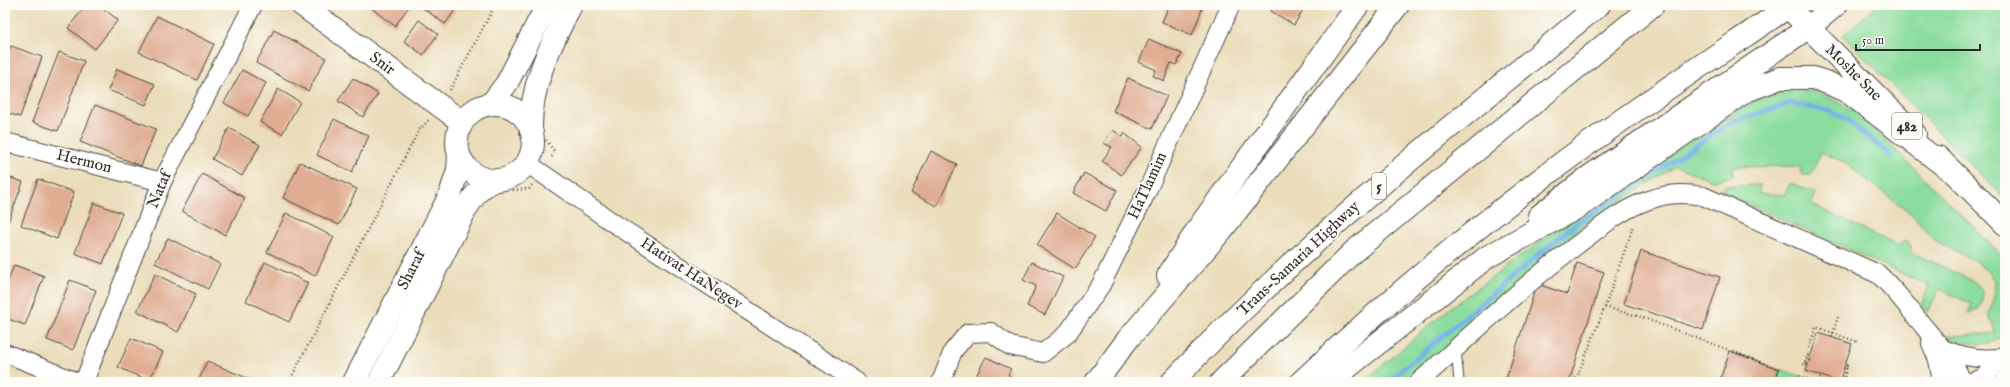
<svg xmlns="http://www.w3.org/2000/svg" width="2010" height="387" viewBox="0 0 2010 387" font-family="'IM FELL English',serif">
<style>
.green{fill:#8bdd9d;stroke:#5b8464}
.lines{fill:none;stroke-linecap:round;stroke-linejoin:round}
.stream{stroke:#76b1e7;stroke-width:5}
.building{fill:#e0ad92}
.lane-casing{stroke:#484640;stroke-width:11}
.street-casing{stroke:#484640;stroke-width:20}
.secondary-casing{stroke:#484640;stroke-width:24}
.primary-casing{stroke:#484640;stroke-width:24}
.highway-casing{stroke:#484640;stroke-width:24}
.path{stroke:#484640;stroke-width:2.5;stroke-dasharray:1 3;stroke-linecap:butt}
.lane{stroke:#fff;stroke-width:9}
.street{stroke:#fff;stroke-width:18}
.secondary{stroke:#fff;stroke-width:22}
.primary{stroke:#fff;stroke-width:22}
.highway{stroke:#fff;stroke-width:22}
.path-bridge{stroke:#484640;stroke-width:2.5;stroke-dasharray:1 3;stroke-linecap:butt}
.labels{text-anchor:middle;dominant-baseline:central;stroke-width:3.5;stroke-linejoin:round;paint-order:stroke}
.shield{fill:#fdfcf7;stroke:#6a6a68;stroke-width:1}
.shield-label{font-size:15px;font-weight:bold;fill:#2b2b2b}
.street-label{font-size:16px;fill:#2b2b2b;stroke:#fdfcf7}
</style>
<rect width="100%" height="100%" fill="#fdfcf7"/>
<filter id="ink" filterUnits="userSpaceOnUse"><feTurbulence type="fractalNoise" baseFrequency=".025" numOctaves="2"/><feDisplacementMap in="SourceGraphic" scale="8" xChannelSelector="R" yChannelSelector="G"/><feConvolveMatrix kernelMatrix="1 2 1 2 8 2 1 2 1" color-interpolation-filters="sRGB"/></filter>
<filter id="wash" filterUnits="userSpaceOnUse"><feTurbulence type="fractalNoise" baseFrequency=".012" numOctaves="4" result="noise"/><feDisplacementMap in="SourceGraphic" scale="16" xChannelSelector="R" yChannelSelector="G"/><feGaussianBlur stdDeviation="0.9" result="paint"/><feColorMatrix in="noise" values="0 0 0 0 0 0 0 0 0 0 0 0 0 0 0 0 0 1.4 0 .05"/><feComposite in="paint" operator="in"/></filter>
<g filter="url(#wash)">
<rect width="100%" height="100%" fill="#ebddba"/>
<g class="green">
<path d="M1877 5H2005V199L1843 36Z"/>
<path d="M1798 90 1820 93 1857 112 2005 258V334C1993 349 1965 344 1948 338L1950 334 1953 336 1996 333 1988 313 1994 300 1995 281 1986 270 1975 261 1934 240 1913 215 1842 161 1821 152 1811 175H1802L1799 166 1733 167V176L1715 181 1675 166 1582 226 1411 382H1363L1450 308 1565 224 1664 157 1757 99Z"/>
<path d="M1790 184H1794L1815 193 1811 204 1898 246 1902 242H1908L1911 246V252L1973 281C1985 289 1984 299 1978 310L1968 313 1972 304 1939 289 1928 312 1921 305 1929 286 1719 191 1727 186 1761 185 1758 193 1784 195Z"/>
<path d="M1779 369 1818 382H1775Z"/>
</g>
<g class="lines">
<path class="stream" d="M1388 382 1574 225 1732 122 1791 103 1829 111 1846 119 1890 155"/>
</g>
<g id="blocks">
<g class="building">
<path d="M86 5H99L118 20 95 49 68 28Z"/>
<path d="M373 5H410L395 26 371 8Z"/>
<path d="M423 5H459L445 24 422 7Z"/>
<path d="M1169 5H1193L1202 9 1192 35 1162 22Z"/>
<path d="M1275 5H1306L1294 25 1271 11Z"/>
<path d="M157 16 214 44 197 80 139 52Z"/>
<path d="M419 20 438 34 423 55 404 41Z"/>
<path d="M274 30 326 58 308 91 256 63Z"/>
<path d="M1149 39 1182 54 1176 65 1171 63 1164 81 1153 76 1156 70 1139 62Z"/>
<path d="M11 46 42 57 20 117 5 112V61Z"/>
<path d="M59 52 84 61 58 131 32 122Z"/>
<path d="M117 69 155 84 146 105 108 90Z"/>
<path d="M242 70 266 83 248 116 224 103Z"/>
<path d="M353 78 378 94 363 117 338 101Z"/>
<path d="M1128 78 1167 96 1152 129 1113 111Z"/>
<path d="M278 89 300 102 282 134 260 122Z"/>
<path d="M95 105 156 129 141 166 80 142Z"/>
<path d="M334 119 369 136 352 172 317 155Z"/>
<path d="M229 128 260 145 242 176 212 159Z"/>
<path d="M1113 130 1123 137 1124 133 1142 147 1121 175 1102 161 1112 147 1103 143Z"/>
<path d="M931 151 957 164 937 206 911 193Z"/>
<path d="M300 162 357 189 339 225 283 198Z"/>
<path d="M1084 173 1117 190 1106 211 1073 193Z"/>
<path d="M202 174 245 198 225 235 182 211Z"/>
<path d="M5 176 23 182 7 225 5 224Z"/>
<path d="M38 179 74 192 57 239 21 225Z"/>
<path d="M94 203 122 213 103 264 75 253Z"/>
<path d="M286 213 334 237 315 276 267 252Z"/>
<path d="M1057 213 1095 237 1075 269 1037 245Z"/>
<path d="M168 238 220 264 208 289 155 263Z"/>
<path d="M1641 251 1720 277 1703 330 1624 304Z"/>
<path d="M265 262 308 283 289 322 246 301Z"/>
<path d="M1032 262 1063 277 1045 315 1027 306 1036 286 1023 280Z"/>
<path d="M1577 263 1604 272 1569 382H1505L1537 284 1567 294Z"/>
<path d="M14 265 44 276 25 325 5 318V289Z"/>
<path d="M155 274 196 294 178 332 137 311Z"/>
<path d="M70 280 96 290 73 350 47 340Z"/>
<path d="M1818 333 1852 344 1839 382 1806 371Z"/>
<path d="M131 338 163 352 149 381 118 367Z"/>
<path d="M1730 351 1779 369 1775 382H1719Z"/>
<path d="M986 357 1011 369 1008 374 1016 382H973Z"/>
<path d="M207 361 256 382H198Z"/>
</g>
</g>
</g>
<g filter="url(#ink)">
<use href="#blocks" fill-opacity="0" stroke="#484640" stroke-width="1"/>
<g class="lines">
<g class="lane-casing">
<path id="lane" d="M1456 348 1459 382"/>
</g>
<g class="street-casing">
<g id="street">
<path d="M5 142 162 182"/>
<path d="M527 163 615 224 857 382"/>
<path d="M1931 343 1938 360 1942 382"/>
<path d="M1943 349C1963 357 1982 361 2003 357"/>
<path d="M5 353 77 382"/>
<path d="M84 382 162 182 253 5"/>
<path d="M941 382 953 351 968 333 991 332 1010 346 1043 353 1067 334 1101 285 1147 191 1231 5"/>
<path d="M1419 382C1471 335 1521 287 1577 245 1597 230 1617 213 1641 203 1663 194 1679 192 1703 196L1878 274C1896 290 1909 309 1925 328 1939 345 1954 360 1962 381"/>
<path d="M1970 382 1982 379 2005 354"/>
<path d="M2004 382 2005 380"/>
</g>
</g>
<g class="secondary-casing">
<g id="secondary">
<path d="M302 5 462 122"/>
<path d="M491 104 507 83 547 5"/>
<circle cx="495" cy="142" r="38"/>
<path d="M531 130C530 84 551 45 571 5"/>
<path d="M354 382 450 195 458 170 459 155"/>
<path d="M379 382 465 211C473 197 480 186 496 180"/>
</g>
</g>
<g class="primary-casing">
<g id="primary">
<path d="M1786 5 1915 134"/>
<path d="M1938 157 2005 224"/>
</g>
</g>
<g class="highway-casing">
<g id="highway">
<path d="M1539 216 1587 178 1808 28 1836 5"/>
<path d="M1168 276 1199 227 1358 5"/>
<path d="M1096 382 1128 339 1221 231 1398 5"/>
<path d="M1172 382C1302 243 1452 125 1599 5"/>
<path d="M1221 382 1353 252 1653 5"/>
<path d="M1301 382C1382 305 1469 233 1558 166 1634 109 1713 58 1791 5"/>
<path d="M1329 382 1487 257 1580 206 1746 91 1780 78H1813L1828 83 1848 92 1951 171"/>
</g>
</g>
<g class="path">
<path d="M450 90 495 5"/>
<path d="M546 140 555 152 551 158"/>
<path d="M513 190 529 189 532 185"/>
<path d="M1605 307 1641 317 1779 369 1775 382"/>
<path d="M1832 337 1838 317"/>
<path d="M1809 348 1816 327 1858 342"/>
<path d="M1807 365 1805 364 1807 355H1809"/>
<path d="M1799 376 1818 382"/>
<path d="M1843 381 1846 366 1850 367"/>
<path d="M289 382 419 130 429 120"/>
<path d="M1575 382 1605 307 1633 227"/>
<path d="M1818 382 1821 376"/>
</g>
<use href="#lane" class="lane"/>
<use href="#street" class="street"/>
<use href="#secondary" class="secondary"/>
<use href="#primary" class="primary"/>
<use href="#highway" class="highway"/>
<g class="path-bridge">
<path d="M1803 364 1806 365 1809 355"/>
<path d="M1843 381 1847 366 1845 365"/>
</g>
</g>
</g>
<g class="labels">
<g class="shield">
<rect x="1892" y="113" width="30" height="26" rx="3"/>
<rect x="1372" y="173" width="14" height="26" rx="3"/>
</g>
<g class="shield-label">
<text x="1907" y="126">482</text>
<text x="1379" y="186">5</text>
</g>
<g class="street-label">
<text transform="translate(382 64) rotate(36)">Snir</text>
<text transform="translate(1853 73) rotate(45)">Moshe Sne</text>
<text transform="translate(84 162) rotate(14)">Hermon</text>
<text transform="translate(1148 186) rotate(-65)">HaTlamim</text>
<text transform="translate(160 190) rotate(-67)">Nataf</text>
<text transform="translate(1299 259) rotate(-43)">Trans-Samaria Highway</text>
<text transform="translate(412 270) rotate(-63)">Sharaf</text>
<text transform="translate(691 274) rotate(33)">Hativat HaNegev</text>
</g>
</g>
<rect width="2010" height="387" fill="none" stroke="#fdfcf7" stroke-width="20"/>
<path d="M1856 44v6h124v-6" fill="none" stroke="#2b2b2b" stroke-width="2"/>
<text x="1862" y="44" font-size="12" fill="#2b2b2b" stroke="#fdfcf7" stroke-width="3" paint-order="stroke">50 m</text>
</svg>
